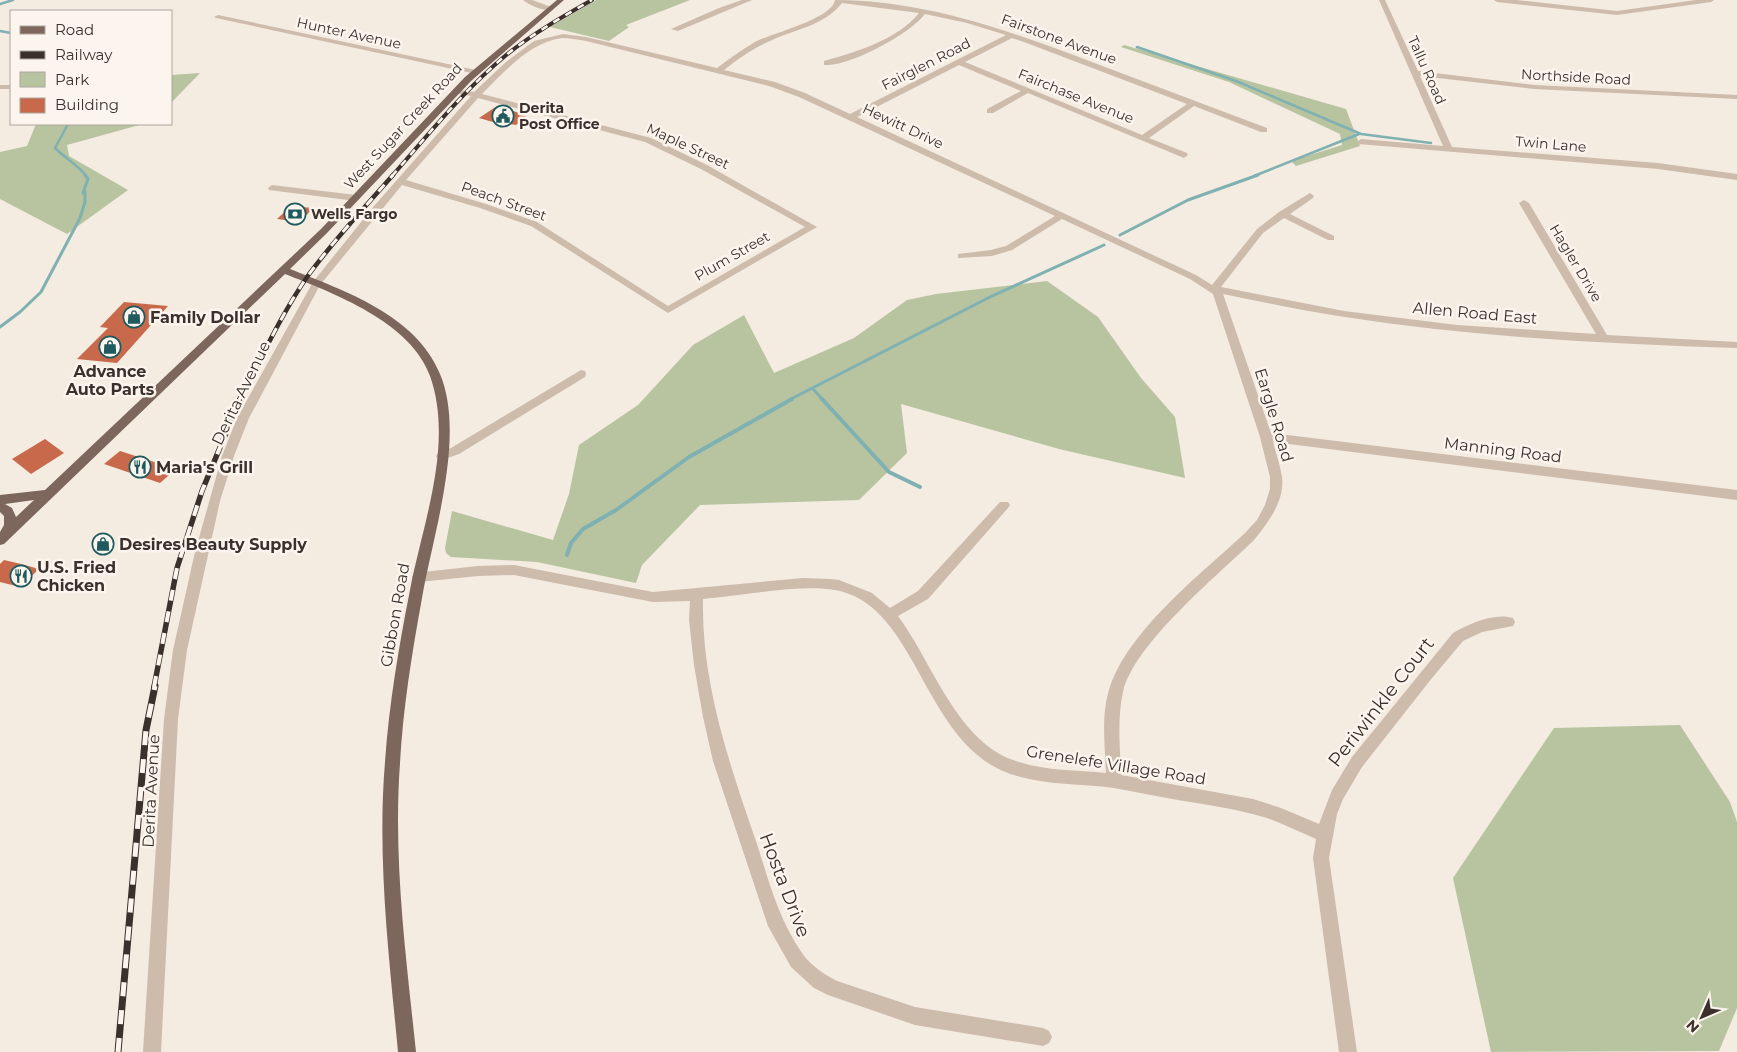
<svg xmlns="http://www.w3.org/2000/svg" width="1737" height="1052" viewBox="0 0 1737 1052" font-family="Montserrat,sans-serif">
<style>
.green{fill:#b8c4a0}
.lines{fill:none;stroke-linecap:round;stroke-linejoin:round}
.stream-far2{stroke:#7fb0b2;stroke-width:2.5}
.stream-far1{stroke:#7fb0b2;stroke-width:3}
.stream{stroke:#7fb0b2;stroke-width:4}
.building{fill:#c8694b}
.minor{fill:#cdbbac;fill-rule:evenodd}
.major{fill:#7d675c;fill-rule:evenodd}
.rail-far3-casing{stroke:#3b302b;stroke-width:4}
.rail-far2-casing{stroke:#3b302b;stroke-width:4.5}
.rail-far1-casing{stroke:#3b302b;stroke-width:5.5}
.rail-casing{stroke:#3b302b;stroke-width:7}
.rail-far3{stroke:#fbf5ee;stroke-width:2.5;stroke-dasharray:7;stroke-linecap:butt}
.rail-far2{stroke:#fbf5ee;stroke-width:3;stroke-dasharray:9;stroke-linecap:butt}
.rail-far1{stroke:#fbf5ee;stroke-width:4;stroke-dasharray:11;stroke-linecap:butt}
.rail{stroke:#fbf5ee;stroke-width:5;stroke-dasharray:14;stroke-linecap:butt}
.labels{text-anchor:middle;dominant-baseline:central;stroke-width:5;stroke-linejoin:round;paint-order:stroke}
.far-street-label{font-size:14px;fill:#3b302b;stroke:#fbf5ee}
.far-poi-label{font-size:14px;font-weight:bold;fill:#3b302b;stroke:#fbf5ee;text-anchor:start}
.street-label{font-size:16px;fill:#3b302b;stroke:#fbf5ee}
.poi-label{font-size:16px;font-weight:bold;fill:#3b302b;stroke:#fbf5ee;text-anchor:start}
.near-street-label{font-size:19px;fill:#3b302b;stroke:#fbf5ee}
</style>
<rect width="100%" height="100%" fill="#f4ebe1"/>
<g class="green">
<path d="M596 0H690L626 25 629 27 609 41 550 27Z"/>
<path d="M1124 45 1346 109 1360 146 1296 166 1291 161 1342 145 1340 134 1229 82 1121 47Z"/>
<path d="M200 73 171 103V75Z"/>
<path d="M36 124H143L67 145 69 156 128 190 67 234 0 199V152L27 146Z"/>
<path d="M1047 281 1098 317 1141 378 1175 417 1185 478 1059 449 901 404 907 453 859 500 700 505 642 565 636 583 537 562 451 557 446 553 445 548 452 511 553 540 569 494 579 445 638 405 693 345 744 315 774 373 854 338 907 300 936 294Z"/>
<path d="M1680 725 1730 802 1737 822V1008L1719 1051 1491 1052 1453 878 1554 728Z"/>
</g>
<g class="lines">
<g class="stream-far2">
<path d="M0 4 13 0"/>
<path d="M0 31 11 33"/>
<path d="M1137 47 1236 81 1361 134 1431 143"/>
<path d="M68 124 55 148C65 158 78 165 86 176"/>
<path d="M1254 176 1359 134"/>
</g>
<g class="stream-far1">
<path d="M1120 235 1188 200 1258 175"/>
<path d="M0 327 20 312 41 292 80 218 85 202V192L83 193 88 179 85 175"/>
<path d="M813 389 823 400"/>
<path d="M789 400 990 297 1104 245"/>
</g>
<g class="stream">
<path d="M822 399 889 472 920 487"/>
<path d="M567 555 571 543 583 529 616 510 689 457 792 399"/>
</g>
</g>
<g class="building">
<path d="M497 106 523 114 521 115 527 117 516 125 510 124 507 126 479 118Z"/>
<path d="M291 206 313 208 300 222 277 219Z"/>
<path d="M124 302 168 306 117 363 77 359 108 328 100 327Z"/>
<path d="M45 439 64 453 31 474 12 459Z"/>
<path d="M120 451 176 469 160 483 104 464Z"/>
<path d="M4 560 21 564 39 569 20 587 0 582V564Z"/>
</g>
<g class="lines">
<g class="minor">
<path d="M523 0H532L554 8C545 13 531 6 523 0Z"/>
<path d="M742 0H752L678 31 671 29 719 8Z"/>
<path d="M835 0C927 0 1012 32 1097 64 1154 85 1210 107 1267 128V132H1261L1194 106 1149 138 1187 153 1188 155 1184 158 1028 93 993 113H987V109L1021 91 959 65 857 117 1196 275 1212 285 1257 229 1279 212 1310 193 1314 196 1313 198 1290 214 1334 236V240H1328L1284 218 1263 233 1221 287 1344 311 1457 325 1596 334 1519 203 1524 200 1529 203 1607 335 1737 342V348C1606 344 1474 337 1345 317 1304 311 1263 302 1223 294L1271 433 1737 490V500L1273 442C1276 453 1280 465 1282 477 1285 501 1268 523 1253 541 1218 575 1133 645 1123 692 1117 719 1120 747 1121 775L1253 799 1281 808 1319 824 1332 790 1352 757 1453 633C1468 624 1495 612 1513 618L1515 622 1513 626 1482 632 1463 641 1432 678 1362 767 1343 799 1337 814 1329 858 1357 1052H1339L1313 858 1316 839C1299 832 1284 824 1267 818 1234 808 1200 804 1167 798 1149 795 1132 791 1114 788 1077 783 1038 786 1003 771 922 736 916 604 835 590 799 584 741 596 703 599 701 683 730 766 757 844 769 882 779 920 802 953 810 965 825 975 837 981L915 1007 1043 1028 1049 1031 1052 1037 1049 1043 1043 1046 915 1025 828 995 814 988 791 967 768 926 713 761 703 717 694 665 689 620 690 601 653 602 514 575 478 576 419 582 414 581 412 577 414 573 478 566 514 565 653 592 803 578 830 579 839 580 872 593 890 608 918 591 1000 502H1008L1010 505 1008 508 928 599 898 616C933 663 958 745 1019 762 1047 771 1077 770 1106 773 1105 746 1101 716 1109 690 1127 631 1200 575 1245 533L1257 520 1265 505 1270 489V477L1260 437 1213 294 1190 279 1062 219 1012 250 992 256 958 258V254L991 250 1006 246 1055 216 799 97 769 86 586 41C579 40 570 38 562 38 530 42 504 72 482 94L651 138 707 165 817 227 668 313 531 226 480 208 402 185 320 285 249 418 234 456 220 501 187 650 178 719 161 1052H143L164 719 173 650 195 552 222 456 237 418 313 282 374 206 471 96 453 93V89L474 92 506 62 534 41 563 34 586 37 717 68C729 59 741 50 755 42 772 33 832 19 835 0ZM842 3 919 13C897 40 856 52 824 61V65C849 67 910 34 925 14L967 23 1006 35 850 114 805 93 775 82 724 70C738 59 753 48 770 41 795 29 824 26 842 3ZM1012 38 1024 42 1187 104 1142 135 965 62ZM478 98 645 142 701 169 805 227 668 306 537 222 486 204 406 180Z"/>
<path d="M1379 0H1385L1418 71 1534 85 1737 95V99L1534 89 1420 76 1452 147 1658 163 1737 174V180L1658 169 1358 144 1357 142 1361 139 1443 146Z"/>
<path d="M1494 0H1516L1617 11 1696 0H1714L1711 2 1617 15 1497 2Z"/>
<path d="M218 15 476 70 480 72 476 74 216 18 214 17Z"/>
<rect x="0" y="85" width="11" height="4"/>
<path d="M272 185 356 195 360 198 356 201 269 190 268 188Z"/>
<path d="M581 370 585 371 586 374 585 377 459 454 442 460 438 459 436 456 438 453 451 448Z"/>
</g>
<path class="major" d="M557 0H564L471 81 327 233 290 269C345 291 416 315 440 374 466 436 433 534 422 598 412 653 403 708 400 763 393 860 406 956 416 1052H398C389 956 377 859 385 762 389 704 399 646 410 590 423 522 454 444 430 376 411 322 333 293 285 274L4 544 0 545V532L4 525V516L0 512V495L45 490 321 229 465 77ZM34 500 16 517 12 508 5 504Z"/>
<g class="rail-far3-casing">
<path id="rail-far3" d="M392 176C428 135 463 91 505 56 532 34 562 17 592 0"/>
</g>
<g class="rail-far2-casing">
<path id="rail-far2" d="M239 400C261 359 281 315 307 277 333 241 364 208 393 175"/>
</g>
<g class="rail-far1-casing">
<path id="rail-far1" d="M154 687 177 568 202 491 240 399"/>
</g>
<g class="rail-casing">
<path id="rail" d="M118 1052 146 730 155 686"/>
</g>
<use href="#rail-far3" class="rail-far3"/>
<use href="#rail-far2" class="rail-far2"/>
<use href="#rail-far1" class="rail-far1"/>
<use href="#rail" class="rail"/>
</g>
<defs>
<g id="civic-ring" transform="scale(1.125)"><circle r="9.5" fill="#fbf5ee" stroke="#1f5a5e" stroke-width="1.5"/><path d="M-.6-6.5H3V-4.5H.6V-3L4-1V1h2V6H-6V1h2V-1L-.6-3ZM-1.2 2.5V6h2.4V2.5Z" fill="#1f5a5e"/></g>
<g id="bank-ring" transform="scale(1.125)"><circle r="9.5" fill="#fbf5ee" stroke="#1f5a5e" stroke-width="1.5"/><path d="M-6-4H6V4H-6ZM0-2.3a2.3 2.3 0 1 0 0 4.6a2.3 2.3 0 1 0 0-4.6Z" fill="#1f5a5e"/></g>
<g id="shop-ring" transform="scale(1.125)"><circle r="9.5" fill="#fbf5ee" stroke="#1f5a5e" stroke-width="1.5"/><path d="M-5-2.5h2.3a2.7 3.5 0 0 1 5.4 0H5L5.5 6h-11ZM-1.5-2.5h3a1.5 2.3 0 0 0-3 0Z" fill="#1f5a5e"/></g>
<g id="restaurant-ring" transform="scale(1.125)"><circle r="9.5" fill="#fbf5ee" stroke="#1f5a5e" stroke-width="1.5"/><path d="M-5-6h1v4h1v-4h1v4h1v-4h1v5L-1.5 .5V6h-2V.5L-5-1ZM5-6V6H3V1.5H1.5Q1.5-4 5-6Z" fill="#1f5a5e"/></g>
</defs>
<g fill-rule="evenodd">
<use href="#civic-ring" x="503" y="116"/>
<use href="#bank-ring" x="295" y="214"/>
<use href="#shop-ring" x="134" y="317"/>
<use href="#shop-ring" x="110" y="347"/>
<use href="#restaurant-ring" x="140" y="467"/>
<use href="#shop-ring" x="103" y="544"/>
<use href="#restaurant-ring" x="21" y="576"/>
</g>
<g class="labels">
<g class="far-street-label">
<text transform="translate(349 33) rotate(12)">Hunter Avenue</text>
<text transform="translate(1059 39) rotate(20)">Fairstone Avenue</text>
<text transform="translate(926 64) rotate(-27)">Fairglen Road</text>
<text transform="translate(1427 70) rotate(66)">Tallu Road</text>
<text transform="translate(1576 77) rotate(3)">Northside Road</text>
<text transform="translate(1076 96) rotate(22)">Fairchase Avenue</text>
<text transform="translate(403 126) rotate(-47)">West Sugar Creek Road</text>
<text transform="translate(903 126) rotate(25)">Hewitt Drive</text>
<text transform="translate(1551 144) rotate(5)">Twin Lane</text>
<text transform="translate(688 146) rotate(25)">Maple Street</text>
<text transform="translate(504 201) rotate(20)">Peach Street</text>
<text transform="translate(732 256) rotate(-30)">Plum Street</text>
<text transform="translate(1576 263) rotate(59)">Hagler Drive</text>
</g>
<g class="far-poi-label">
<text x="519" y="108">Derita<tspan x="519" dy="16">Post Office</tspan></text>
<text x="311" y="214">Wells Fargo</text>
</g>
<g class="street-label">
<text transform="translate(1475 313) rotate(5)">Allen Road East</text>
<text transform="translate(241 393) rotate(-64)">Derita Avenue</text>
<text transform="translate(1274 415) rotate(73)">Eargle Road</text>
<text transform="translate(1503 450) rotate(7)">Manning Road</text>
<text transform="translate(395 615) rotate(-80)">Gibbon Road</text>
<text transform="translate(1116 765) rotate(9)">Grenelefe Village Road</text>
<text transform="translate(151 791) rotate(-87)">Derita Avenue</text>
</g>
<g class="poi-label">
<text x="150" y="317">Family Dollar</text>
<text x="110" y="371" text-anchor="middle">Advance<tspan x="110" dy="18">Auto Parts</tspan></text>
<text x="156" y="467">Maria's Grill</text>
<text x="119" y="544">Desires Beauty Supply</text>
<text x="37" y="567">U.S. Fried<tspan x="37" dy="18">Chicken</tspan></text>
</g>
<g class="near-street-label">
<text transform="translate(1381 702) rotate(-52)">Periwinkle Court</text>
<text transform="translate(785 885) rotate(69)">Hosta Drive</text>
</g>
</g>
<rect x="10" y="10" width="162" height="115" fill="#fbf5ee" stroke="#aea6a0"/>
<rect x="20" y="26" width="25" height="8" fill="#7d675c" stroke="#aea6a0"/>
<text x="55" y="35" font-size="15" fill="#3b302b">Road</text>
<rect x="20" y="51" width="25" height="8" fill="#3b302b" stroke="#aea6a0"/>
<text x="55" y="60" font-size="15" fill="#3b302b">Railway</text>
<rect x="20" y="72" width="25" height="15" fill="#b8c4a0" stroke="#aea6a0"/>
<text x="55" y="85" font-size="15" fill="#3b302b">Park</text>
<rect x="20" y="98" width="25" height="15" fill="#c8694b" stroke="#aea6a0"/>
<text x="55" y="110" font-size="15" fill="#3b302b">Building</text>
<g transform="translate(1702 1017) rotate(225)" stroke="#fbf5ee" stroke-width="4" paint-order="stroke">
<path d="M0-4L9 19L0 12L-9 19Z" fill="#3b302b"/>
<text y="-8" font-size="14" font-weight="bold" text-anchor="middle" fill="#3b302b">N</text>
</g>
</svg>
